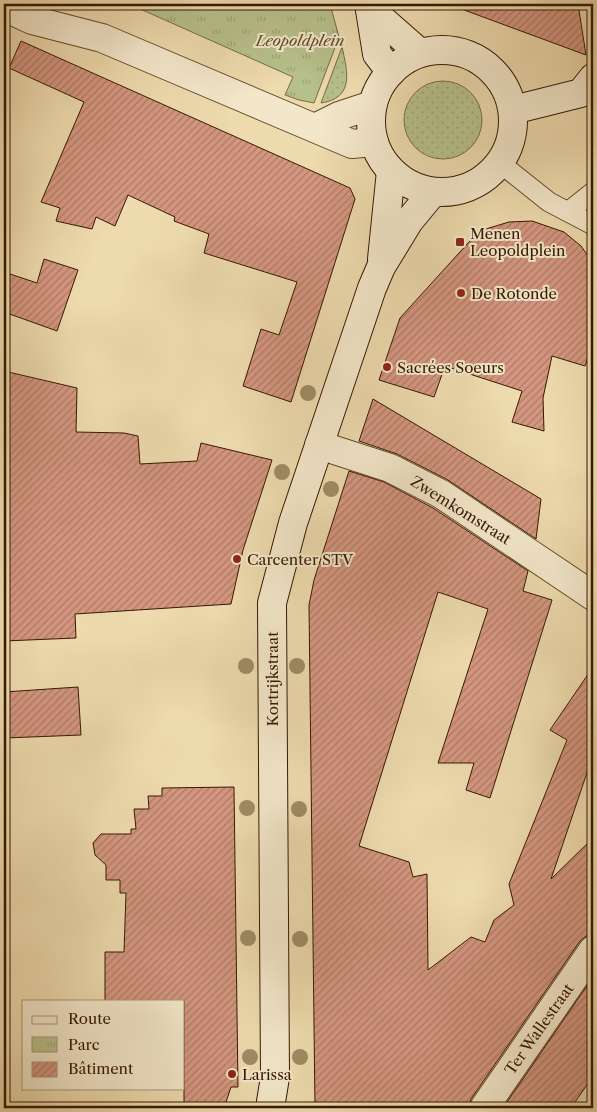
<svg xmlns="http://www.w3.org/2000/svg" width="597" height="1112" viewBox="0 0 597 1112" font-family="'Libre Caslon Text',serif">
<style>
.grass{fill:url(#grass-dots);stroke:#766c46}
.park{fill:url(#park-tufts);stroke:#766c46}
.building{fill:url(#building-hatch);stroke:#361900}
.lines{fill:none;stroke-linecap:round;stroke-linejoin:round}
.lane-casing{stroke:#64492b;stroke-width:21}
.street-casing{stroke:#64492b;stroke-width:30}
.secondary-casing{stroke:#361900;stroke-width:30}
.lane{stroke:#f3e7ca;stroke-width:19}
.street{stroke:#f3e7ca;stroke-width:28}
.secondary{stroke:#f3e7ca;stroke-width:28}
.tree{fill:#9e8b65}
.poi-dot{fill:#8f2418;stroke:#f3e7ca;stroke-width:2}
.labels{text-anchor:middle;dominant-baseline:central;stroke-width:4;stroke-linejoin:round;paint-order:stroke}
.park-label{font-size:15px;font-style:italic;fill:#5d4b2a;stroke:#f3e7ca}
.poi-label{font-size:15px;fill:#361900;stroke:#f3e7ca;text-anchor:start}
.street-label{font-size:15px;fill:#361900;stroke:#f3e7ca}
</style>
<defs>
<pattern id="grass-dots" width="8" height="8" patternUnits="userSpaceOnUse" patternTransform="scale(1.25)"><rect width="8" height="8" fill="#b7c08b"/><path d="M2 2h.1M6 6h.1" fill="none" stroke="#9ea476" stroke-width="1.8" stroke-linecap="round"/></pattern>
<pattern id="park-tufts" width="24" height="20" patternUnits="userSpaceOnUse" patternTransform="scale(1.25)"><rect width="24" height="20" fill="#b7c08b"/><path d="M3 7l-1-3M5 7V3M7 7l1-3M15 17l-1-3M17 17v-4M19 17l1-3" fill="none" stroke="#9ea476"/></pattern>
<pattern id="building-hatch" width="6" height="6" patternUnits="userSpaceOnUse" patternTransform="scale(1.25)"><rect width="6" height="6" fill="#d49680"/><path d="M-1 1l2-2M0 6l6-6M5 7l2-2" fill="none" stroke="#ad7a66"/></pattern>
</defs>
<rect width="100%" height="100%" fill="#eddaad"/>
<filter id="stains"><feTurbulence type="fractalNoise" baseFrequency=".004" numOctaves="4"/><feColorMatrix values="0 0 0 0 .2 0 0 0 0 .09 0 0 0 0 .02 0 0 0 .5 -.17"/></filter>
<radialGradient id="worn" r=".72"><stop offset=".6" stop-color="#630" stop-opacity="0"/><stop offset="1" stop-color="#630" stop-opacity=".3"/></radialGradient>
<g class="grass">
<path d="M342 47C348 73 354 98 321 103Z"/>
<circle cx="443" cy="120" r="39"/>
</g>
<path class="park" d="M129 4H330L339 37 314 103 299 100 285 95 293 77Z"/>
<g class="building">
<path d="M457 4H578L586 55 456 7Z"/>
<path d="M21 41 350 188 355 199 291 402 243 386 261 329 279 335 297 282 204 253 209 234 174 221 175 217 128 195 115 226 96 217 92 229 56 221 60 208 41 202 84 102 9 68Z"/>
<path d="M532 221 564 232 581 246 593 263V341L585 366 552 356 543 398 544 431 512 422 522 391 445 366 434 397 379 380 400 318 479 231 509 222Z"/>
<path d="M44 259 78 270 57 331 4 312V272L37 283Z"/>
<path d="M4 371 77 388 76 432 124 433 138 436 140 464 197 461 201 443 272 460 243 550 231 604 75 614 76 638 4 641Z"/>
<path d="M373 399 541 499 536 539 448 480 397 454 359 441Z"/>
<path d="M349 471 384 482 433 508 528 571 523 591 552 600 490 798 466 790 474 763H438L488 609 438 592 359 846 409 862 413 877 427 874 428 970 471 937 485 942 494 920 514 905 509 884 567 740 550 730 593 667V755L551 879 593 838V935L586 936 580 941 471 1099 469 1108H315L309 605 314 580Z"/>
<path d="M78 687 81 735 5 738 4 692Z"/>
<path d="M234 787 238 1087H231L224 1108H184V1001H105V952H124L126 893H120V880H106V865L95 855 93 843 101 834H131V829H136L134 809H149L148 796H162V788Z"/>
<path d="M593 977V1076L571 1108H503Z"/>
</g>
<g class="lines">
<g class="lane-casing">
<g id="lane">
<path d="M500 163 549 202 593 225"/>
<path d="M569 211 593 192"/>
</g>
</g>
<g class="street-casing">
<g id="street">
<path d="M4 7 32 20 102 38 352 144 374 142"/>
<path d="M317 127 339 116 372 105"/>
<path d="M319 445 390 468 441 494 593 596"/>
<path d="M484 1108 593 950"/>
</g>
</g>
<g class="secondary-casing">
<g id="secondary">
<path d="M369 4 377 54 391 72"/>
<path d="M371 10 420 53"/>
<circle cx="442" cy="121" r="71"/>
<path d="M513 110 581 93 593 78"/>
<path d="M382 259 391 171"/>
<path d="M270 1108 275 1077 272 603 293 523 372 288 381 267 409 221 433 192"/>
</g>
</g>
<use href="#lane" class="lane"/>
<use href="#street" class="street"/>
<use href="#secondary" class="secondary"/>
</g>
<g class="tree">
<circle cx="308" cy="393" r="8"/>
<circle cx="282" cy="472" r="8"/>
<circle cx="331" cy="489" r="8"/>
<circle cx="246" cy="666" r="8"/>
<circle cx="297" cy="666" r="8"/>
<circle cx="247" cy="808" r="8"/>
<circle cx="299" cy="809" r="8"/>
<circle cx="248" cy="938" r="8"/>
<circle cx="300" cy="939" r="8"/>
<circle cx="250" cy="1057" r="8"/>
<circle cx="300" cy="1057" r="8"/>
</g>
<g class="poi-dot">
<rect x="455" y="237" width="10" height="10" rx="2.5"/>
<circle cx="461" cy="293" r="5"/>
<circle cx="387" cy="367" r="5"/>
<circle cx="237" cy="559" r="5"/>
<circle cx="232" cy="1074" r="5"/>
</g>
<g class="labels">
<g class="park-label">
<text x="300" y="40">Leopoldplein</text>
</g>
<g class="poi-label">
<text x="470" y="233">Menen<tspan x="470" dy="17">Leopoldplein</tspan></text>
<text x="471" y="293">De Rotonde</text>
<text x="397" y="367">Sacrées Soeurs</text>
<text x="247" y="559">Carcenter STV</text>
<text x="242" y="1074">Larissa</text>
</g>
<g class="street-label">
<text transform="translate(461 510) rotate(32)">Zwemkomstraat</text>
<text transform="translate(272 679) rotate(-90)">Kortrijkstraat</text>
<text transform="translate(539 1029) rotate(-55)">Ter Wallestraat</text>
</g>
</g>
<rect width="597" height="1112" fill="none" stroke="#eddaad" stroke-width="20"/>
<rect x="5" y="5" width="587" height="1102" fill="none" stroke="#361900" stroke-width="2.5"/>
<rect x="10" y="10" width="577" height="1092" fill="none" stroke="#361900"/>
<rect x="22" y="1000" width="162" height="90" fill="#f3e7ca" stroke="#a79579"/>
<rect x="32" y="1016" width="25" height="8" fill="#f3e7ca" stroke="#a79579"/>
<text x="68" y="1024" font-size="15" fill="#361900">Route</text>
<rect x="32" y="1037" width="25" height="15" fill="url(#park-tufts)" stroke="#a79579"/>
<text x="68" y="1050" font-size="15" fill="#361900">Parc</text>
<rect x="32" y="1062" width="25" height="15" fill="url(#building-hatch)" stroke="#a79579"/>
<text x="68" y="1074" font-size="15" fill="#361900">Bâtiment</text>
<rect width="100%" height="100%" filter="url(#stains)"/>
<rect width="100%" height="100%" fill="url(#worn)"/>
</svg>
